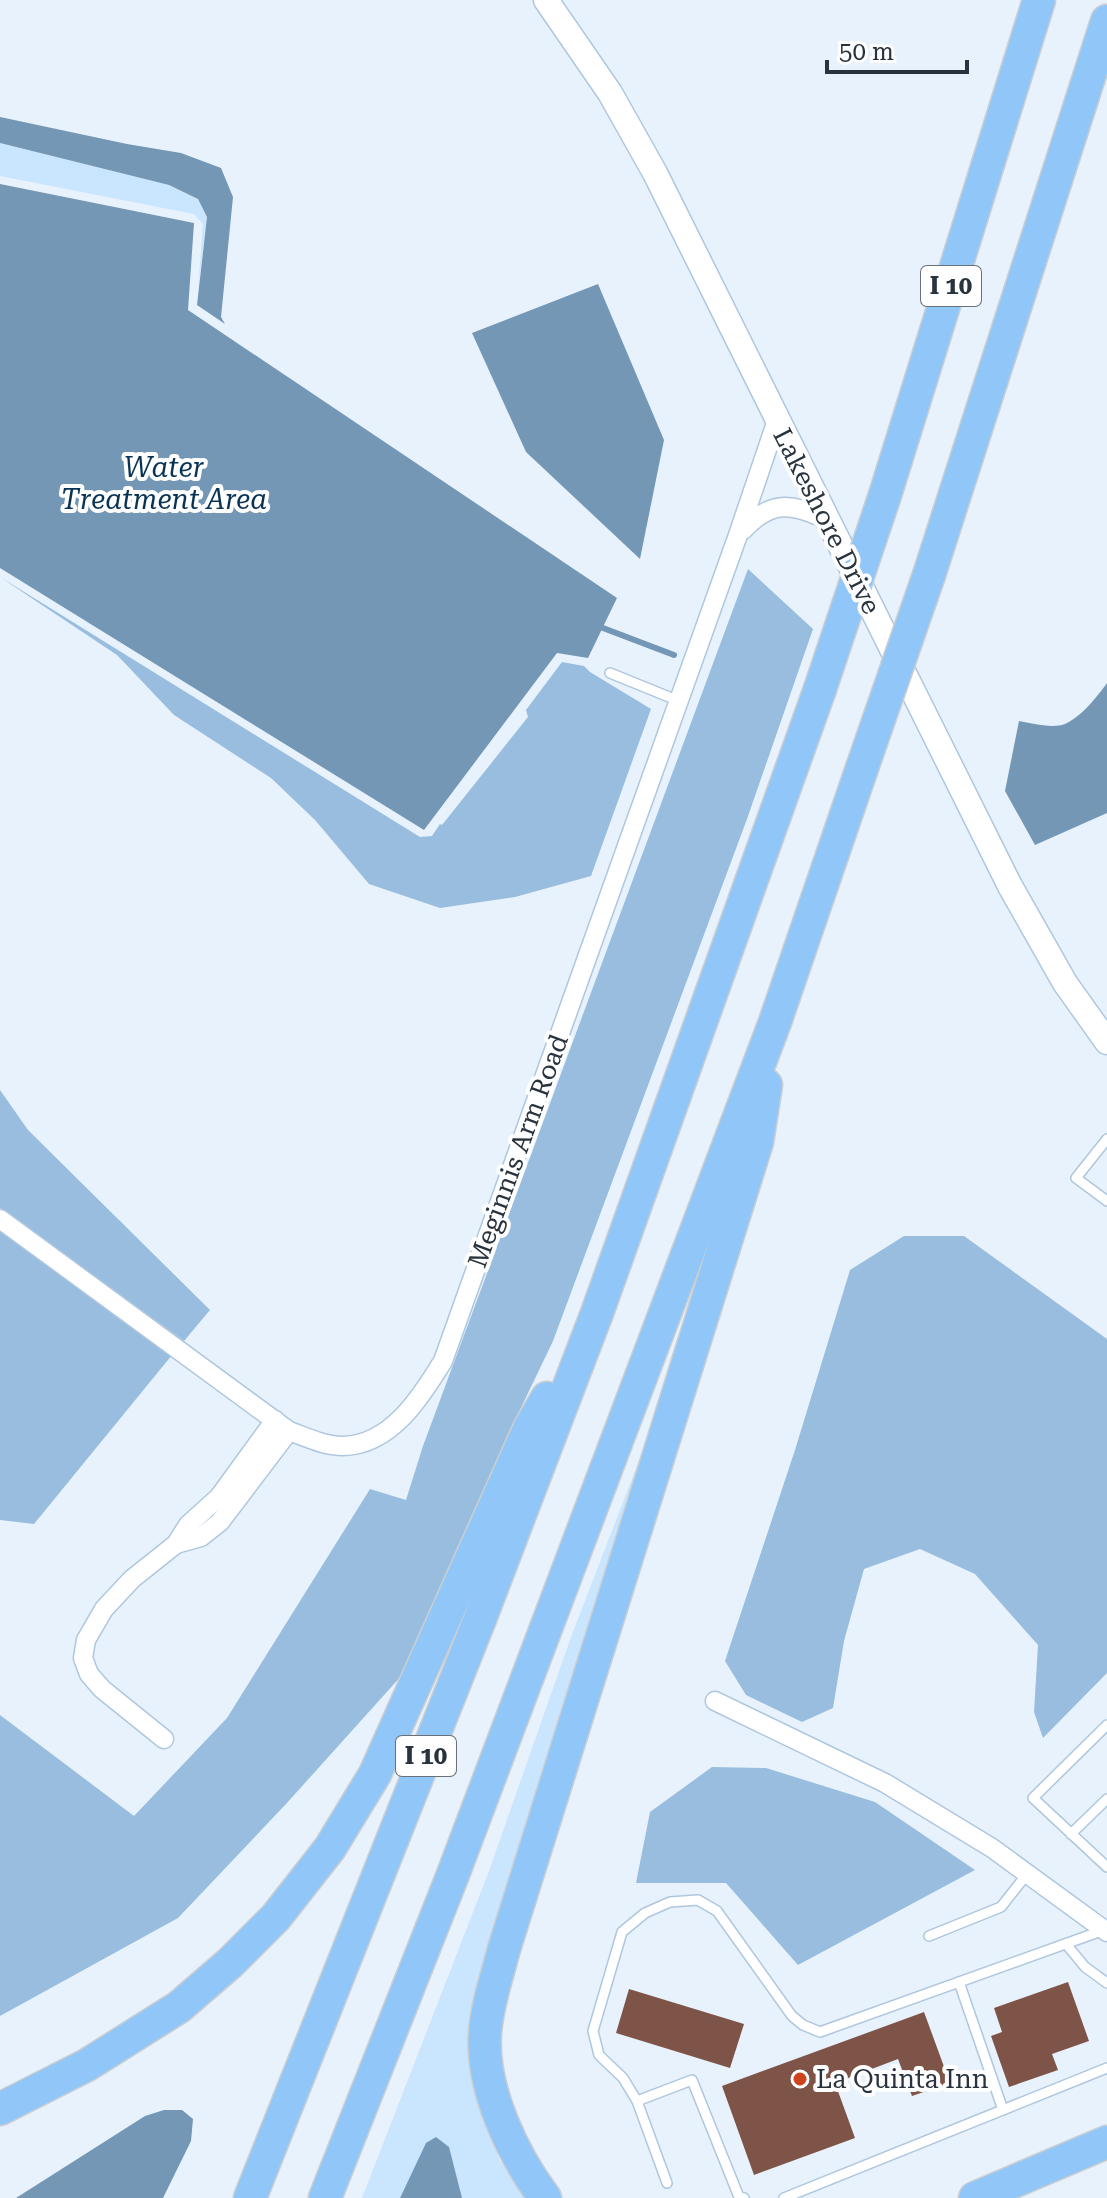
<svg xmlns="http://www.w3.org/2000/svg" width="1107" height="2198" viewBox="0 0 1107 2198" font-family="'Roboto Serif',serif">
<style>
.green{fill:#cae5fe}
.forest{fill:#99bdde}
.water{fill:#7497b6}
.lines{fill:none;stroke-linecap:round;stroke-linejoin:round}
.stream{stroke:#7497b6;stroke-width:6}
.building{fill:#7f5448}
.lane-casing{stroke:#aec7df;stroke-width:12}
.street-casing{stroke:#aec7df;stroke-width:21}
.secondary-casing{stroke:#aec7df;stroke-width:27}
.highway-casing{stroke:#ccced0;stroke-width:35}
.lane{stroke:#fff;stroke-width:9}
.street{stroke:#fff;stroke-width:18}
.secondary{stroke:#fff;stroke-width:24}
.highway{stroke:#91c7f8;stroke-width:32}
.highway-bridge-casing{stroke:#ccced0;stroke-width:35;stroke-linecap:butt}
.highway-bridge{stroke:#91c7f8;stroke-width:32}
.poi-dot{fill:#cd441c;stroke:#fefefe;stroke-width:3}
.labels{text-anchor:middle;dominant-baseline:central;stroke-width:8;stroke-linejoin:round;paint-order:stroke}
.shield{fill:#fefefe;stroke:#697077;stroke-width:2}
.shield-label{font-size:24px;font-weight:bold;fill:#29333d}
.street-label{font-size:26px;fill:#29333d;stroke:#fefefe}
.poi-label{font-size:26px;fill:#29333d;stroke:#fefefe;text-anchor:start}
.water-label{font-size:28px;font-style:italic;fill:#083354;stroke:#fefefe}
</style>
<rect width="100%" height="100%" fill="#e8f2fc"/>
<g class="green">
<path d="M0 143 169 185 198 199 207 217 198 289 203 224 194 214 0 176Z"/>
<path d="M667 1388 478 2097 499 2159 524 2198H462L457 2185 426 2143 400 2198H362L489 1871 571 1637Z"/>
</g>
<g class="forest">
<path d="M748 569 813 629 747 819 553 1341 519 1412 448 1582 403 1674 286 1804 178 1918 0 2016V1715L134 1816 227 1718 370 1489 406 1500 423 1446Z"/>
<path d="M0 577 420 837 432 836 440 824 442 825 528 717 526 710 562 662 584 666 590 672 651 709 591 876 515 897 440 908 369 884 315 820 271 778 174 715 117 655Z"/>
<path d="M0 1090 28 1130 210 1310 184 1341 0 1208Z"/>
<path d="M0 1231 172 1355 34 1524 0 1520Z"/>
<path d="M904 1236H964L1107 1339V1673L1043 1738 1034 1712 1038 1645 975 1574 920 1549 864 1569 844 1641 833 1708 802 1722 746 1695 725 1661 795 1450 850 1270Z"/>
<path d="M712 1767 766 1768 875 1802 975 1870 798 1965 726 1883H636L650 1812Z"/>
</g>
<g class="water">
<path d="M0 117 127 144 181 153 221 168 233 197 221 317 225 324 197 305 207 217 198 199 169 185 0 143Z"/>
<path d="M0 184 194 223 188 310 617 598 588 658 557 653 424 830 0 568Z"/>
<path d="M598 284 664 440 640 559 526 452 472 333Z"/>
<path d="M1107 683V813L1035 845 1005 791 1019 721C1032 723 1051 729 1065 724 1081 717 1097 697 1107 683Z"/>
<path d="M164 2110H182L193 2119 191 2141 163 2198H16L145 2116Z"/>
<path d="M436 2137 449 2147 462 2198H400L426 2143Z"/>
</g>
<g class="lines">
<path class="stream" d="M603 628 674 655"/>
</g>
<g class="building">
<path d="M1068 1982 1089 2041 1052 2054 1058 2070 1009 2087 991 2036 1002 2032 994 2008Z"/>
<path d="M629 1989 744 2024 730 2068 616 2033Z"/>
<path d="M924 2012 950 2083 912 2096 898 2059 835 2083 855 2138 754 2175 722 2086Z"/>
</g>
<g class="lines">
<g class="lane-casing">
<g id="lane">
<path d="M610 673 679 701"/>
<path d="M1107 1139 1076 1178 1107 1201"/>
<path d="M1107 1725 1033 1798 1107 1867"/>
<path d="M1071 1834 1107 1799"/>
<path d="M929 1936 1001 1907 1027 1874"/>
<path d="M1066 1944 1085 1967 1107 1983"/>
<path d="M959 1982 1003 2110"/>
<path d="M637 2101 692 2080 739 2197 744 2198"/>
<path d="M667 2183 637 2101 623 2078 599 2055 593 2031 622 1932 645 1913 670 1902 698 1900 717 1911 792 2016 803 2025 820 2032 1104 1930"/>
<path d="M784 2198 1107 2068"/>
</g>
</g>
<g class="street-casing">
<g id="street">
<path d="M743 530C771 500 791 503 826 519"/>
<path d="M0 1219 289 1431C306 1437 324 1446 343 1446 391 1445 421 1397 443 1361L738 535 777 420"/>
<path d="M176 1544 201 1537 220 1522 289 1431"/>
<path d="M715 1701 885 1783 992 1848 1107 1932"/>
<path d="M164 1739 102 1689 89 1674 83 1658 86 1640 104 1609 132 1579 176 1544 188 1525 219 1497 275 1420"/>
</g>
</g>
<g class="secondary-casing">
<path id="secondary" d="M546 0 610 93 655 173 1010 886 1065 983 1107 1042"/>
</g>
<g class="highway-casing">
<g id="highway">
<path d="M885 495 1039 0"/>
<path d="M929 575 1107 21"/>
<path d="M0 2109 87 2065 179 2007 230 1963 276 1917 330 1848 375 1774 530 1427 547 1398"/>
<path d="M250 2198 480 1619 597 1313 820 689"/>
<path d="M325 2198 452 1877 775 1022 862 768"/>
<path d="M545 2198C513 2155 481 2089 485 2033 487 2005 497 1976 504 1949L757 1142 766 1085"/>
<path d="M975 2198 1107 2142"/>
</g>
</g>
<use href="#lane" class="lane"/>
<use href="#street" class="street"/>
<use href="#secondary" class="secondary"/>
<use href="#highway" class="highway"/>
<g class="highway-bridge-casing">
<g id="highway-bridge">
<path d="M820 689 885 495"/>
<path d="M862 768 929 575"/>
</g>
</g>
<use href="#highway-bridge" class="highway-bridge"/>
</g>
<circle class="poi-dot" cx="800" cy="2079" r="8"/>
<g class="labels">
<g class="shield">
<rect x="921" y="266" width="60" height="40" rx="6"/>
<rect x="396" y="1736" width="60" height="40" rx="6"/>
</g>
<g class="shield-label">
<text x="951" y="286">I 10</text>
<text x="426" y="1756">I 10</text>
</g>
<g class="street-label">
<text transform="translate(827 521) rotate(63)">Lakeshore Drive</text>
<text transform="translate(518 1151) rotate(-70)">Meginnis Arm Road</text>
</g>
<g class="poi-label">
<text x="816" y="2079">La Quinta Inn</text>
</g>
<g class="water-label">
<text x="164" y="467">Water<tspan x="164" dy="32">Treatment Area</tspan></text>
</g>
</g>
<path d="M827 60v12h140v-12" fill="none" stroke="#29333d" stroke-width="4"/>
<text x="839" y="60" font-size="24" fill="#29333d" stroke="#fefefe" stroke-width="6" paint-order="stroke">50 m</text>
</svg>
